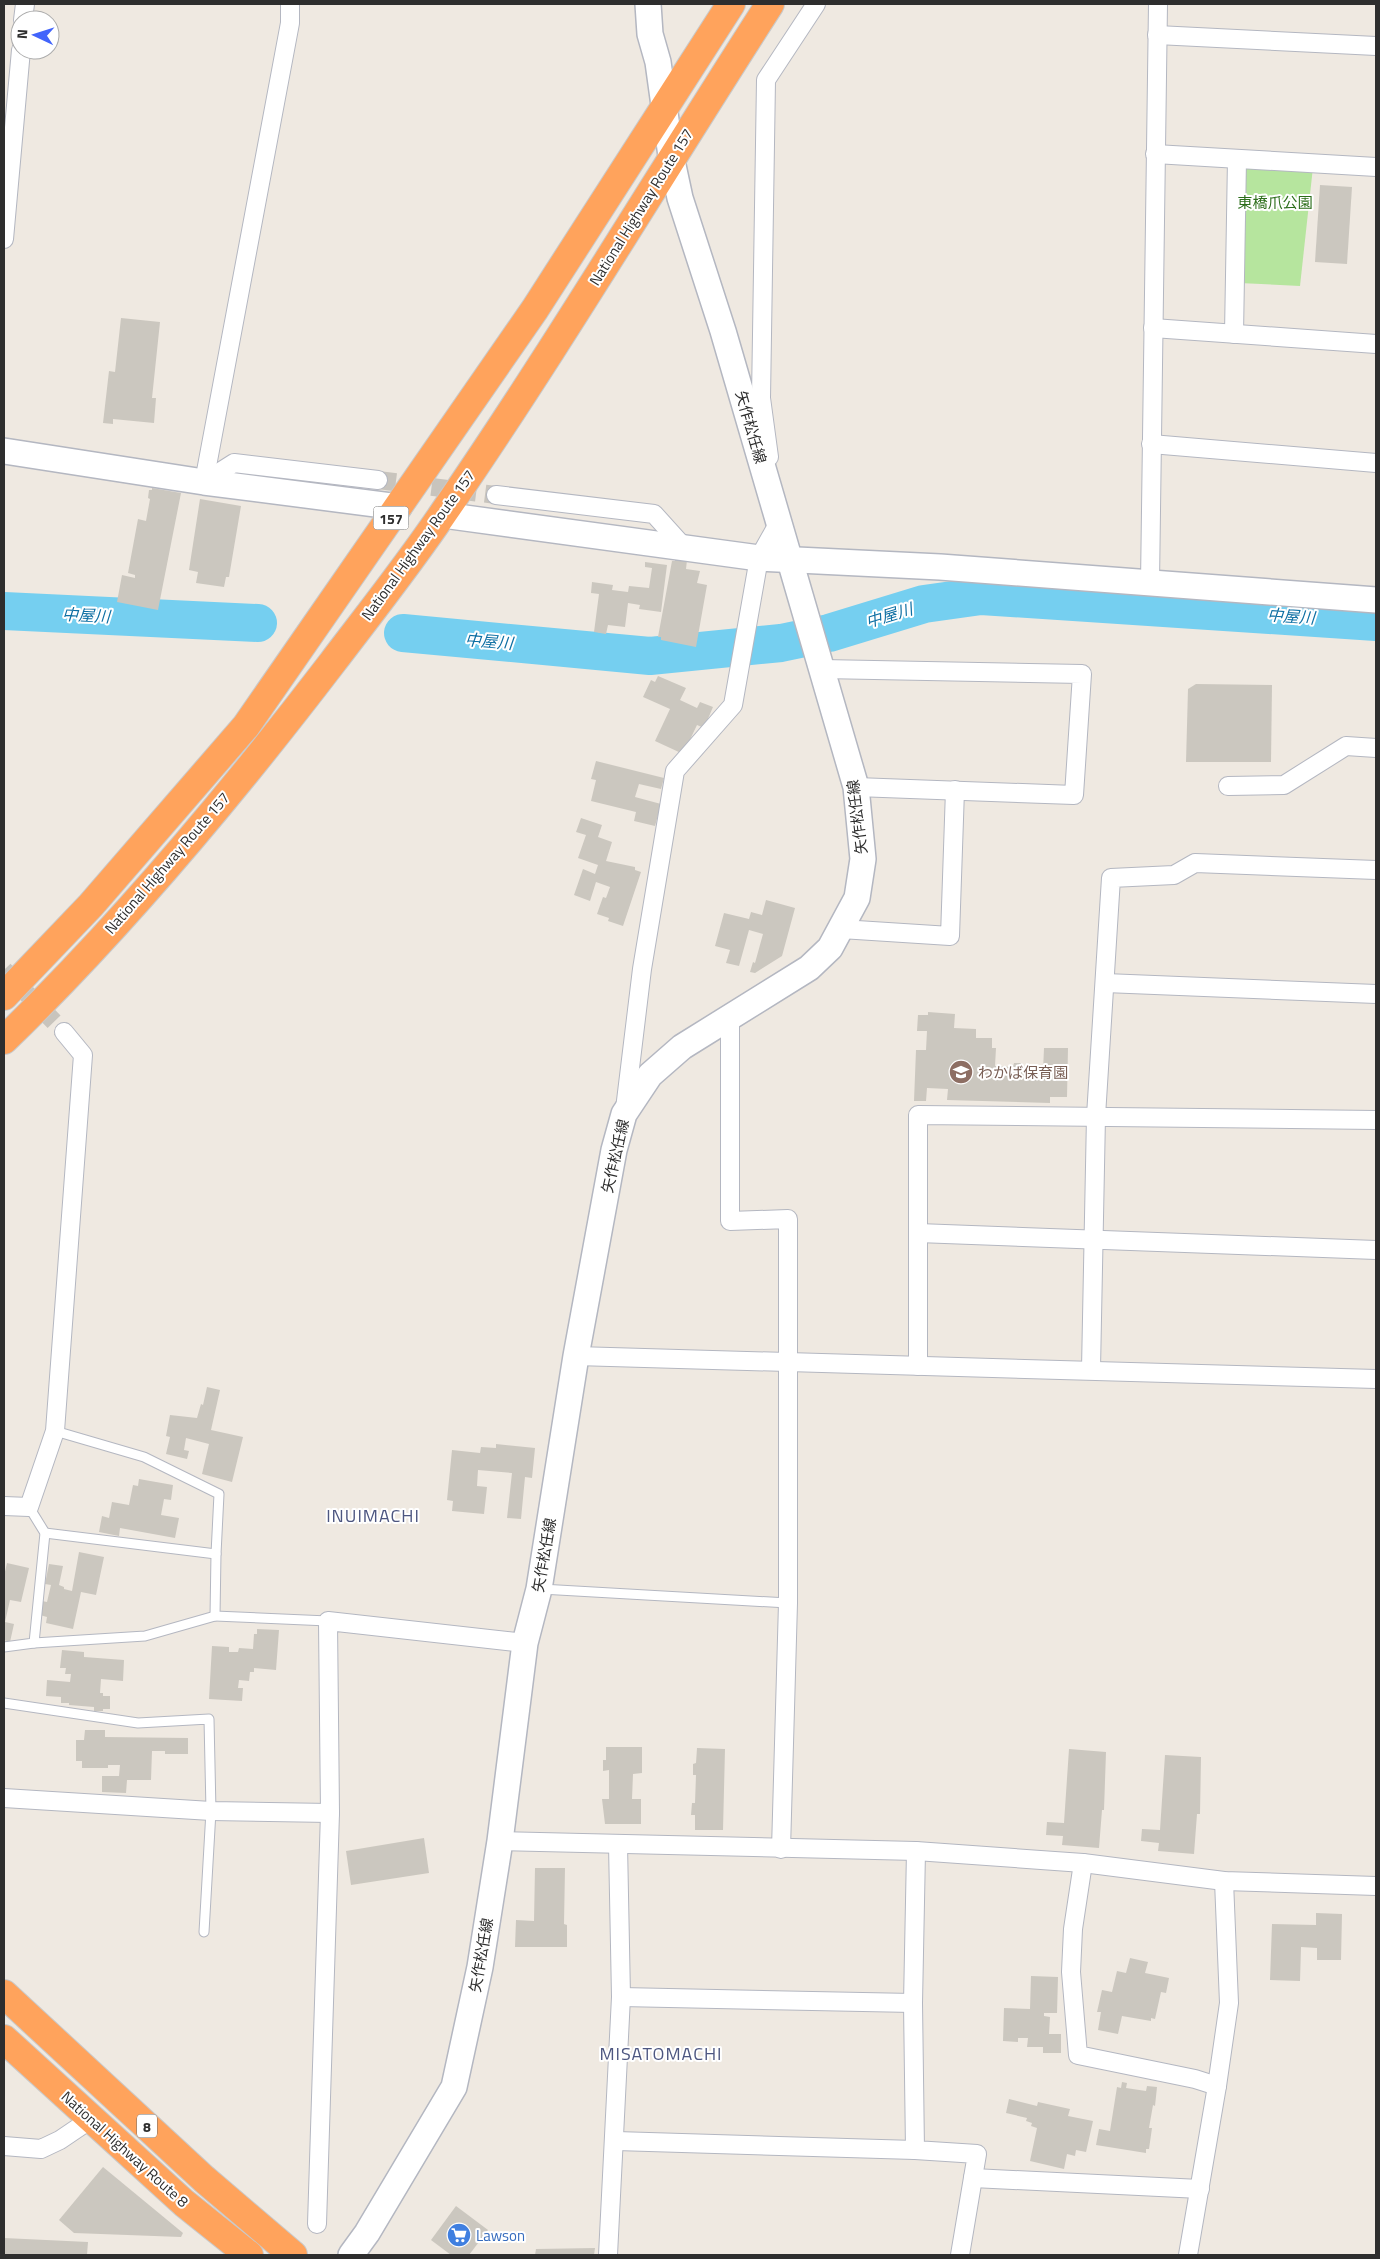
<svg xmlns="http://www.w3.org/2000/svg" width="1380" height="2259" viewBox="0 0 1380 2259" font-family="'Titillium Web','Noto Sans JP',sans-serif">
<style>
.green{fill:#b6e59e}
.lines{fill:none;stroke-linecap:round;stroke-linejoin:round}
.river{stroke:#75cff0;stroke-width:38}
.building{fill:#cbc7bf}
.street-tunnel{stroke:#c8c4bd;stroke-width:18;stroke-dasharray:18 9;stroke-linecap:butt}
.lane-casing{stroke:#b4b7c1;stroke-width:11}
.street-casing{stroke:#b4b7c1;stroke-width:20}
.secondary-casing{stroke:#b4b7c1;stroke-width:28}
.highway-casing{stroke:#c9c9c9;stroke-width:30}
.lane{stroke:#fff;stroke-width:9}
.street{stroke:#fff;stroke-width:18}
.secondary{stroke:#fff;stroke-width:25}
.highway{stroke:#ffa35c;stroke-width:28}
.labels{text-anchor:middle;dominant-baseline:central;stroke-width:4;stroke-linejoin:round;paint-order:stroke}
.shield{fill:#fff;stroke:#6d6d6d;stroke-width:1}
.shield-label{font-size:14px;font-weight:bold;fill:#2e2e2e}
.park-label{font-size:15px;fill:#2c6e1b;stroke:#fff}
.street-label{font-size:15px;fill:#2e2e2e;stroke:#fff}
.education-label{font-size:15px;fill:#785e54;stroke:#fff;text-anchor:start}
.shop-label{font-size:15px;fill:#366cbe;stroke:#fff;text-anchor:start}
.water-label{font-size:16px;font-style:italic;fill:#0d6fa3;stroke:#fff}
.quarter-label{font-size:18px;letter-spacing:1px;fill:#4d5680;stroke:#fff}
</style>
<rect width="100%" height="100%" fill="#efe9e1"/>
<path class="green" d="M1241 162 1313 167 1300 286 1239 283Z"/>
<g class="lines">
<g class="river">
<path d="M4 611 258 623"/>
<path d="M403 633 650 656 781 643 829 633 924 604 981 596 1376 622"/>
</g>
</g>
<g class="building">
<path d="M1320 185 1352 187 1347 264 1315 262Z"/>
<path d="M121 318 160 322 152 398H156L154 423 113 419V424L103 423 109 371 115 372Z"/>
<path d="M152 488 181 493 158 610 117 602 122 575 135 578V575L128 573 138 519 146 521 150 499 148 498 149 490H152Z"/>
<path d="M200 499 241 506 229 577H226L224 587 196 583 198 572 189 570Z"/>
<path d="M675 558 687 560 686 569 700 571 697 583 707 585 696 647 661 640V637H658L672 561H675Z"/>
<path d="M645 562 667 565 661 612 639 609 640 605 628 603 625 627 608 625 606 634 594 632 599 594 591 593 592 582 613 585 612 590 628 592 629 586 649 588 652 568 645 567Z"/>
<path d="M658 676 686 688 680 700 697 708 700 702 713 707 704 728 697 725 685 750 683 749 681 753 655 741 670 709 643 697 651 680 655 682Z"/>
<path d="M1196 684 1272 685 1271 762H1186L1188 689Z"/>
<path d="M596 761 664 778 661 789 639 784 635 797 661 804 655 826 634 821 636 812 591 801 596 780 591 779Z"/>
<path d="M581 818 602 825 598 837 612 842 606 861 635 867V870L641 872 623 926 608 921 609 918 597 914 603 897 606 898 610 887 596 882 590 901 574 895 583 869 595 874 598 865 578 858 586 835 576 832Z"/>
<path d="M766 900 795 908 782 956 755 973 750 972 753 962 755 963 763 934 749 930 739 966 726 963 730 950 715 946 724 913 749 919 751 912 762 915Z"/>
<path d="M928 1012 955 1014 954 1028 976 1029V1038H992V1048H996L995 1066 1013 1067 1014 1063H1021V1070L1043 1071 1044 1048H1068L1067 1097H1050V1103L947 1100 948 1089 927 1088 926 1101H914L916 1050H926L927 1031H917L918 1015H928Z"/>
<path d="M207 1387 220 1390 211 1430 243 1437 232 1482 202 1474 209 1444 186 1438 184 1450 189 1451 187 1459 166 1454 170 1437 166 1436 170 1415 197 1418 201 1404 203 1405Z"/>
<path d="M496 1444 535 1448 532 1478 525 1477 521 1519 507 1518 512 1473 478 1470 477 1486 487 1487 484 1514 452 1511 453 1501 447 1500 452 1450 480 1453 481 1447 496 1448Z"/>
<path d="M139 1479 173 1485 171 1500 164 1499 161 1515 179 1518 175 1538 120 1528 119 1536 99 1532 102 1516 109 1518 112 1502 129 1505 133 1485 138 1486Z"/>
<path d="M79 1552 104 1557 96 1595 81 1592 73 1629 46 1623 47 1617 40 1615 42 1601 47 1602 51 1585 45 1584 49 1564 63 1566 59 1585 64 1587V1589L72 1591Z"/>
<path d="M7 1563 29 1568 21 1602 10 1600 5 1622 14 1624 10 1642 4 1640V1576Z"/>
<path d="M257 1629 279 1630 276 1670 254 1668V1672H250L249 1681 239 1680 238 1688H243L242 1701 209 1699 212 1646 229 1647V1652H238L239 1648 253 1649 254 1634H257Z"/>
<path d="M62 1650 84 1652V1657L124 1660 123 1681 101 1679 100 1693H103V1696H110V1709H103V1711H94V1707L69 1705V1703H61V1697L46 1696 47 1680 70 1682 71 1674H65L66 1668H60Z"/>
<path d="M85 1730H105V1737L188 1738V1754H165V1751H152L151 1780H127L126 1793 102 1792V1776H119L120 1765H108V1768H82V1761H76V1740H84Z"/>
<path d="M606 1747H642V1773L633 1774 632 1799H641V1824H605L602 1799H609V1770L603 1771V1760H606Z"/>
<path d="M697 1748 725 1749 723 1830H695V1815H691L692 1803H695L696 1775H693V1764L696 1763Z"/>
<path d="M1069 1749 1106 1752 1104 1810H1102L1099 1848 1062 1845 1063 1836 1046 1835 1047 1822 1064 1823Z"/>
<path d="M1165 1755 1201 1757 1200 1814H1197L1194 1854 1158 1851 1159 1843 1141 1841 1142 1829 1160 1830Z"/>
<path d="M424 1838 429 1873 351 1885 346 1851Z"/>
<path d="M535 1868H565L564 1924 567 1925V1947H515L516 1920 534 1921Z"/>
<path d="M1316 1913 1342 1914 1341 1960H1317V1948L1301 1947 1300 1981 1270 1980 1272 1924 1316 1925Z"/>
<path d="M1130 1958 1148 1962 1145 1973 1169 1978 1166 1993 1161 1992 1155 2019 1151 2018V2021L1122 2016 1118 2034 1098 2030 1101 2012H1097L1102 1990 1112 1992 1117 1971 1126 1973Z"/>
<path d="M1031 1976 1058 1977 1057 2013H1044V2016L1050 2017 1049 2034H1061V2053H1043V2047H1027L1028 2038H1018V2042L1003 2041 1004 2008 1030 2009Z"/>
<path d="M1122 2082 1127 2083 1126 2088 1146 2091 1147 2086 1157 2087 1155 2106 1153 2105 1149 2128H1152L1149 2149H1146V2153L1096 2145 1099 2129 1110 2131 1117 2087 1121 2088Z"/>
<path d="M1009 2099 1037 2106 1038 2102 1070 2109 1068 2116 1093 2121 1086 2152 1076 2150 1075 2156 1067 2154 1064 2169 1030 2161 1037 2128 1031 2126 1032 2123 1026 2121 1027 2118 1006 2113Z"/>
<path d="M103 2167 183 2233 181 2237 74 2233 59 2220Z"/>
<path d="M456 2206 488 2230 469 2255H451L431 2240Z"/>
<path d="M4 2238 88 2242 87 2255H4Z"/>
<path d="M595 2248 594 2255H535L536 2249Z"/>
</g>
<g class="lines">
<g class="street-tunnel">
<path d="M378 480 496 495"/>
<path d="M4 970 64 1032"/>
</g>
<g class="lane-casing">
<g id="lane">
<path d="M55 1431 144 1457 219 1494 216 1554 215 1616 328 1621"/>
<path d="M45 1533 216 1554"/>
<path d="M541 1589 788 1603"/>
<path d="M34 1643 145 1636 215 1616"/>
<path d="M4 1647 34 1643 45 1533 29 1507"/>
<path d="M4 1703 138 1723 209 1719 211 1811 204 1932"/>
</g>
</g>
<g class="street-casing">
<g id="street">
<path d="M23 20 25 4"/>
<path d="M1157 35 1376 46"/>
<path d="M1155 154 1376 167"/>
<path d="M4 239 21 50"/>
<path d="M1153 328 1376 344"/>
<path d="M1234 334 1237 159"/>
<path d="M1151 444 1376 463"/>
<path d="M769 457 761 398 766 80 816 4"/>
<path d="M204 482 290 23V4"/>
<path d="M204 482 234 463 378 480"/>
<path d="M496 495 654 514 682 545"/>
<path d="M1150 583 1158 4"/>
<path d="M822 669 1082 674 1074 795 856 787"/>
<path d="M1228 786 1284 785 1346 746 1376 748"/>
<path d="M841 929 950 936 955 790"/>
<path d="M1105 983 1376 994"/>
<path d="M730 1018V1221L788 1219V1603L781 1849"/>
<path d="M625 1109 642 969 675 771 733 705 759 558 778 524 777 517"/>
<path d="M918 1233 1376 1250"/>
<path d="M576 1356 1376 1379"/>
<path d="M918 1366V1115L1376 1120"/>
<path d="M1091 1369 1096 1116 1111 878 1174 875 1195 863 1376 870"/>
<path d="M4 1506 29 1507 55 1431 83 1055 64 1032"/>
<path d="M4 1798 211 1811 330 1813"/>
<path d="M500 1841 916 1851 1083 1863 1224 1881 1376 1886"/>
<path d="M916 1851 913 2003 915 2150 977 2154 960 2255"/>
<path d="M1083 1863 1073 1929 1071 1972 1078 2055 1195 2079 1217 2086"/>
<path d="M621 1997 913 2003"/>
<path d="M616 2141 915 2150"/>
<path d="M4 2146 41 2149 60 2140 91 2119"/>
<path d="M973 2178 1200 2189"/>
<path d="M317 2224 330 1813 328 1621 525 1643"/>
<path d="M608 2255 621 1997 618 1844"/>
<path d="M1188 2255 1217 2086 1229 2003 1224 1881"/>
</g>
</g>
<g class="secondary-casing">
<g id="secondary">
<path d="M4 451 204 482 399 507"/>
<path d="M443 515 759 558 940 567 1376 600"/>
<path d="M351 2255 367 2233 454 2087 480 1967 500 1841 525 1643 539 1589 576 1356 614 1150 624 1114 650 1075 682 1047 809 968 830 948 857 898 863 859 856 787 723 331 680 198 671 156 658 62 650 34 648 4"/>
</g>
</g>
<g class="highway-casing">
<g id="highway">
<path d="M4 996 91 905 246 726 535 309 731 4"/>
<path d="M4 1040C123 925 231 795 332 663 370 613 409 564 444 512 558 346 661 173 770 4"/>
<path d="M4 1994 204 2179 293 2255"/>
<path d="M4 2039 184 2203 249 2255"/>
</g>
</g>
<use href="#lane" class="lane"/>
<use href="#street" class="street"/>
<use href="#secondary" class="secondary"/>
<use href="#highway" class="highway"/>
</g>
<defs>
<g id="school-disc" transform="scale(1.25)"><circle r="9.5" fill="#8d6e63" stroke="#fff"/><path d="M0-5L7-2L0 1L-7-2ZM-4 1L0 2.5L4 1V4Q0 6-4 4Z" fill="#fff"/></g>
<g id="supermarket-disc" transform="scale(1.25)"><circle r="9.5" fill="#3f7fe0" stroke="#fff"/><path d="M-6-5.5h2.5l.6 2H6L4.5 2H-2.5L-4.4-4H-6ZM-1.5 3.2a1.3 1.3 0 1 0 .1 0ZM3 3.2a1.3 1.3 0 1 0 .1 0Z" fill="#fff"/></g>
</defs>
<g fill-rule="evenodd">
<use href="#school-disc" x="961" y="1072"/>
<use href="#supermarket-disc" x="459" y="2235"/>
</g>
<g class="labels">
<g class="shield">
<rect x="373.5" y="506.5" width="35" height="23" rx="4"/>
<rect x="137" y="2114.5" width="20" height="23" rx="4"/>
</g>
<g class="shield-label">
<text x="391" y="518">157</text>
<text x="147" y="2126">8</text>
</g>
<g class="park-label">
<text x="1275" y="202">東橋爪公園</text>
</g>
<g class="street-label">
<text transform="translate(641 207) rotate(-58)">National Highway Route 157</text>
<text transform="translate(751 427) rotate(74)">矢作松任線</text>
<text transform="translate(418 545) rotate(-54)">National Highway Route 157</text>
<text transform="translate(857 817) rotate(-97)">矢作松任線</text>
<text transform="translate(167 863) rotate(-49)">National Highway Route 157</text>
<text transform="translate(615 1156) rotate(-77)">矢作松任線</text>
<text transform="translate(544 1555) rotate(-80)">矢作松任線</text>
<text transform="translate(481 1955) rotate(-80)">矢作松任線</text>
<text transform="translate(125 2149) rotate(42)">National Highway Route 8</text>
</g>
<g class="education-label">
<text x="978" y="1072">わかば保育園</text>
</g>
<g class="shop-label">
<text x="476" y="2235">Lawson</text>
</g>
<g class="water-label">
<text transform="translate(86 615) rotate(3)">中屋川</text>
<text transform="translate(889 615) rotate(-17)">中屋川</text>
<text transform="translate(1291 616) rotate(4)">中屋川</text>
<text transform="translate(489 641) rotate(5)">中屋川</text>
</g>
<g class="quarter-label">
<text x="373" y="1515">INUIMACHI</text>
<text x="661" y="2053">MISATOMACHI</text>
</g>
</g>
<rect width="1380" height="2259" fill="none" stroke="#2e2e2e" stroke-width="10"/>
<g transform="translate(35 35) rotate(274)"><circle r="24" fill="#ffffff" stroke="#ababab"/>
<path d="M0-4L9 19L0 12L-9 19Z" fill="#4264fb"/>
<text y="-8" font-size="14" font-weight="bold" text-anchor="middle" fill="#2e2e2e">N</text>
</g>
</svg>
